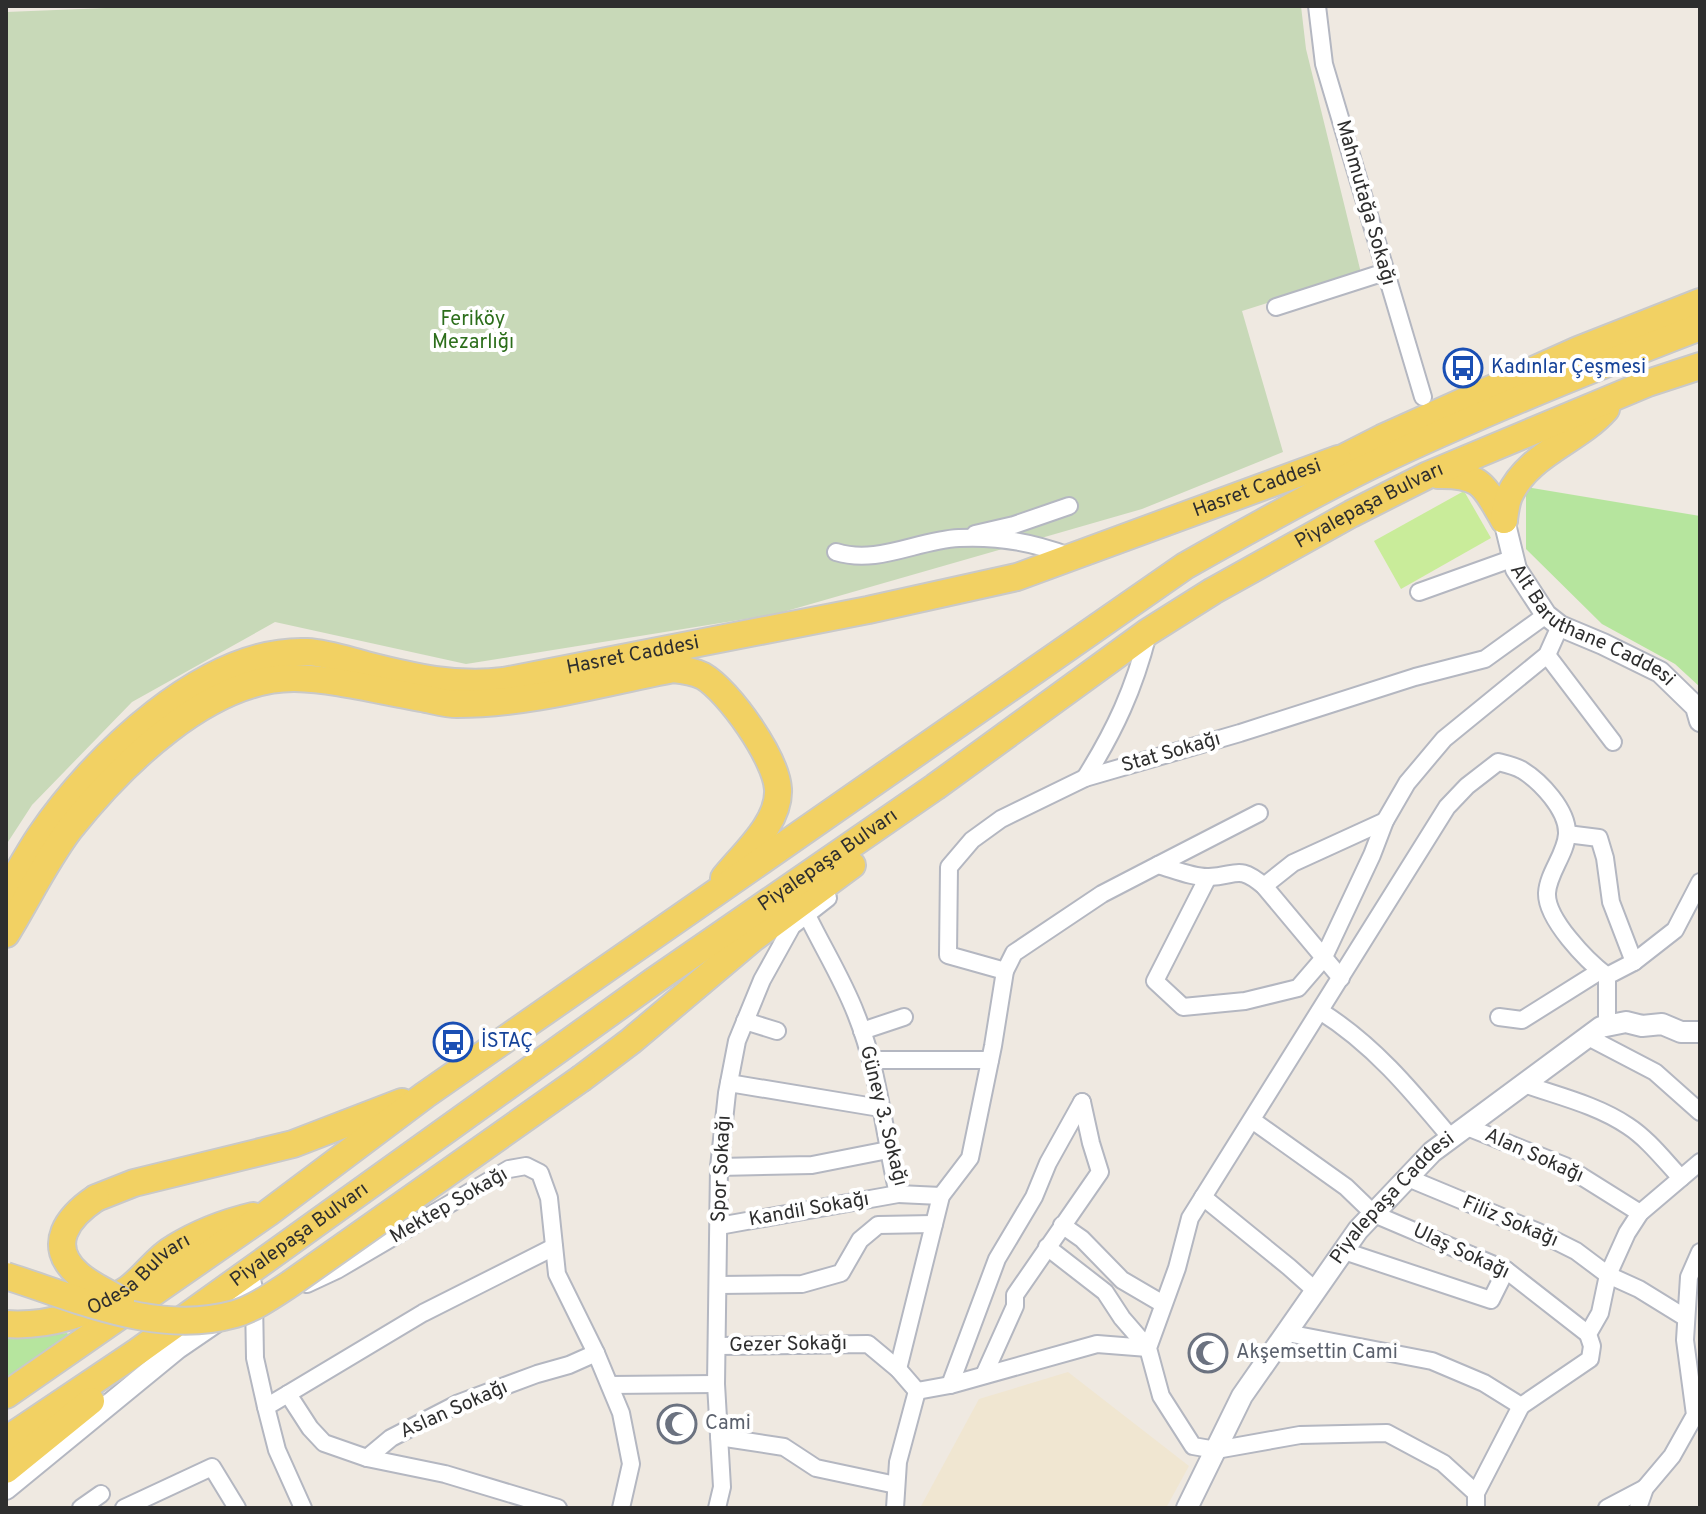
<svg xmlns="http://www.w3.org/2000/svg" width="1706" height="1514" viewBox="0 0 1706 1514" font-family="Overpass,sans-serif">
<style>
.education{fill:#f0e6d1}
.green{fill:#b6e59e}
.cemetery{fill:#c8d9b8}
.pitch{fill:#c9ec9a}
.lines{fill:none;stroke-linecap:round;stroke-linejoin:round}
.minor-casing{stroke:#b4b7c1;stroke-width:20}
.tertiary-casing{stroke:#b4b7c1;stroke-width:24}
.primary-casing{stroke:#c9c9c9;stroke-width:30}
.minor{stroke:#fff;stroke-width:16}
.tertiary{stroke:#fff;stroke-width:20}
.primary{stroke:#f2d163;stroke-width:26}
.primary-bridge-casing{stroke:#c9c9c9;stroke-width:30;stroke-linecap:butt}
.primary-bridge{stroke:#f2d163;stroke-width:26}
.labels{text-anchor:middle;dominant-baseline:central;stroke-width:8;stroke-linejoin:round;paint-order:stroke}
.street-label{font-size:20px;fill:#2e2e2e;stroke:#fff}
.park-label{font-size:20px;fill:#2c6e1b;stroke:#fff}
.transit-label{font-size:20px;fill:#164399;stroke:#fff;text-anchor:start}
.worship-label{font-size:20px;fill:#5b616d;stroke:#fff;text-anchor:start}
</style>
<rect width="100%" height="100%" fill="#efe9e1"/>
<path class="education" d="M1068 1372 1189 1466 1166 1508H920L979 1399Z"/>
<g class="green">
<path d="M1526 487 1700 516V687L1675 664 1602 624 1526 549Z"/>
<path d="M67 1333 69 1335 6 1380V1335L33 1336Z"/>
</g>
<path class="cemetery" d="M156 6H1301L1306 49 1361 273 1242 311 1283 452 1142 509 776 614 466 664 275 622 132 702 32 805 6 845V12Z"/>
<path class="pitch" d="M1464 491 1491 538 1401 589 1374 541Z"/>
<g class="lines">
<g class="minor-casing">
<g id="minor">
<path d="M1317 6 1324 64 1423 397"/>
<path d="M1276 307 1385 272"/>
<path d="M975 534 1014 525 1069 506"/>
<path d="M836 552C878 565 917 540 959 538 996 536 1035 543 1069 556"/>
<path d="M1419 592 1514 558"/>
<path d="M1547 655 1613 742"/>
<path d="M1085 778C1115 730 1134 689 1148 634"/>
<path d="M1567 834 1599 838 1605 858 1611 902 1634 962"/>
<path d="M1158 865 1259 813"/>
<path d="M1208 877 1155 981 1183 1007 1245 1001 1298 988 1323 959 1372 855 1385 821 1407 783 1444 739 1547 655 1560 626"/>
<path d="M1264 886 1293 863 1385 821"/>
<path d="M807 915C823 948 843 980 856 1014 879 1071 884 1134 898 1194L941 1196"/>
<path d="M1005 971 948 955 949 867 972 840 1001 819 1085 778 1240 733 1415 677 1485 659 1546 615"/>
<path d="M1320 1011C1373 1044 1411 1090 1451 1138"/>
<path d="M1499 1017 1522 1020 1600 971"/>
<path d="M745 1021 777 1031"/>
<path d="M1607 1026V976L1634 962 1675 930 1700 882"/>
<path d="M862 1031 904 1017"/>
<path d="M1588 1037 1655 1072 1700 1112"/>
<path d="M871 1060H990"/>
<path d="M729 1083 880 1108"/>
<path d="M1524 1084C1558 1096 1597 1105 1628 1126 1648 1139 1664 1160 1681 1178"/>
<path d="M1252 1120 1346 1187 1374 1214 1506 1270 1588 1334"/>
<path d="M1467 1127 1565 1166 1640 1213"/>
<path d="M719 1167 812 1165 888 1150"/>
<path d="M1408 1178 1538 1232 1576 1251 1608 1275 1639 1289 1686 1318"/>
<path d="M1203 1197 1289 1267 1316 1291"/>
<path d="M1062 1225 1082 1239 1122 1280 1163 1304"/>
<path d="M719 1226 898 1194"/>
<path d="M1047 1247 1105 1292 1122 1318 1148 1348"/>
<path d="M1344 1251 1491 1300 1506 1270"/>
<path d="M307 1284 337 1270 509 1169 526 1166 540 1173 549 1198 557 1274 596 1353 621 1413 631 1464 621 1508"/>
<path d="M718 1285 802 1284 841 1273 860 1240 878 1225 934 1224"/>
<path d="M254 1300 255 1358 266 1407"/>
<path d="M1287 1333 1432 1361 1484 1383 1521 1406"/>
<path d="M717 1346 868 1344 898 1369 917 1391"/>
<path d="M898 1369 941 1196 970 1158 993 1046 1005 971 1014 953 1102 894 1158 865C1173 869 1194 878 1209 877 1237 876 1238 864 1264 886L1341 978"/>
<path d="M984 1375 1015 1306V1295L1100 1172 1091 1143 1082 1102"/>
<path d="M610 1385 716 1384"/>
<path d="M950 1385 997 1259 1034 1197 1048 1163 1082 1102"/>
<path d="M917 1391 950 1385 1097 1344 1148 1348"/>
<path d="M288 1394 310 1428 324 1443 367 1458 445 1474 558 1508"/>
<path d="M1521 1406 1590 1359 1592 1346 1588 1334 1600 1313 1608 1275 1627 1233 1640 1213 1700 1162"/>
<path d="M719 1437 784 1447 816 1468 896 1485"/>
<path d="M367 1458 391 1438 459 1403 537 1374 569 1365 596 1353"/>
<path d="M1476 1493 1443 1463 1387 1433 1300 1435 1216 1450 1193 1446 1161 1396 1148 1348 1177 1268 1190 1218 1447 807 1467 786 1498 762C1506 764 1515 766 1522 770 1540 781 1568 810 1567 834 1566 854 1548 873 1547 893 1546 919 1587 961 1607 976"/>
<path d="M81 1508 101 1494"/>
<path d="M124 1508 212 1467 237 1508"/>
<path d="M303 1508 277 1450 266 1407 423 1313 554 1247"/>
<path d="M717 1508 722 1487 716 1384 719 1167 727 1093 737 1041 762 980 792 926 828 898"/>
<path d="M895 1508 898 1462 917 1391"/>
<path d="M1476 1508V1493L1521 1406"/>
<path d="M1607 1508 1645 1488"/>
<path d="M1638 1508 1645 1488 1672 1456 1695 1415 1685 1340 1689 1277 1700 1252"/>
</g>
</g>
<g class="tertiary-casing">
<g id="tertiary">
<path id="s1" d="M1504 520 1516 569 1546 615 1560 626 1603 644 1660 672 1696 707 1700 721"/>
<path d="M6 1489 178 1348 254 1296 248 1273"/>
<path id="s2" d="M1187 1508 1242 1396 1358 1230 1432 1152 1601 1027 1626 1022 1642 1026 1662 1024 1681 1032H1700"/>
</g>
</g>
<g class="primary-casing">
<g id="primary">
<path d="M1323 468 1382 438 1578 350 1700 302"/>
<path d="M1438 475C1482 474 1484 486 1504 520"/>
<path d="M1504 520C1505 512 1506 503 1509 496 1529 453 1577 442 1606 409"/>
<path id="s3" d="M6 893C17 874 28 854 40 836 93 758 205 648 307 652 327 653 347 660 366 665 413 677 456 687 504 681L868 610 1017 577 1338 459"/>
<path d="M6 934C27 900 45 862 69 830 119 767 208 677 295 678 336 679 380 691 421 698 433 700 445 704 457 704 529 704 602 683 673 669 684 670 693 671 703 676 729 691 776 758 778 789 780 823 743 854 724 878"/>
<path d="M582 1078 631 1041 752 939 852 865"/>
<path d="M96 1198 134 1183 293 1144 402 1102"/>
<path id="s4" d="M6 1324C48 1327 93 1313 128 1289 145 1277 156 1258 174 1248 200 1232 224 1223 253 1216"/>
<path d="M6 1395 268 1213 425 1095 1185 566C1245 532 1305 498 1368 467 1476 415 1588 370 1700 327"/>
<path id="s5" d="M6 1440 137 1352 654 981 935 787 1148 632 1213 591 1351 514 1428 475 1648 383 1700 366"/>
<path d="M6 1470 91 1401"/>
</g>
</g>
<use href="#minor" class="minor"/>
<use href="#tertiary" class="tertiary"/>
<use href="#primary" class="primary"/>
<g class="primary-bridge-casing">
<g id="primary-bridge">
<path d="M96 1198C69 1216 45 1245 78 1274 90 1285 107 1292 121 1301"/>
<path d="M6 1276C79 1299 158 1336 235 1314 255 1308 273 1295 290 1284L582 1078"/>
</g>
</g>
<use href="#primary-bridge" class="primary-bridge"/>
</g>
<defs>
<g id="bus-ring" transform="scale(2)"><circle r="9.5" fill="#fff" stroke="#1a4fb4" stroke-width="1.5"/><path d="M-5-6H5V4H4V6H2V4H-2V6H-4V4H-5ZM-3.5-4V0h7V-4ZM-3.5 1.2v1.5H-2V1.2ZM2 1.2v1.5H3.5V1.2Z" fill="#1a4fb4"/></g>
<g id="mosque-ring" transform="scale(2)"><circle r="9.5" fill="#fff" stroke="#6b7280" stroke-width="1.5"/><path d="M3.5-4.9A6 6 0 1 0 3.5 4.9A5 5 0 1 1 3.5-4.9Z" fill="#6b7280"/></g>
</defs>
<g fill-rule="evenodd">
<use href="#bus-ring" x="1463" y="368"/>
<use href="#bus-ring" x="453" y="1042"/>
<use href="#mosque-ring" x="1208" y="1353"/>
<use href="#mosque-ring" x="677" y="1424"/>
</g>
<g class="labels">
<g class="street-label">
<text transform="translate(1365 203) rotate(74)">Mahmutağa Sokağı</text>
<text stroke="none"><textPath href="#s3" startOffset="1382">Hasret Caddesi</textPath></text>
<text stroke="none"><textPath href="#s5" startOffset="1654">Piyalepaşa Bulvarı</textPath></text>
<text stroke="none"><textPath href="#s1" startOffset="148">Alt Baruthane Caddesi</textPath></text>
<text stroke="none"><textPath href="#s3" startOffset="734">Hasret Caddesi</textPath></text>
<text transform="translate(1171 753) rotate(-16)">Stat Sokağı</text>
<text stroke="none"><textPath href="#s5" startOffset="1006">Piyalepaşa Bulvarı</textPath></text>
<text transform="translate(883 1116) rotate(76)">Güney 3. Sokağı</text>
<text transform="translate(1534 1156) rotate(24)">Alan Sokağı</text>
<text transform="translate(722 1169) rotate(-87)">Spor Sokağı</text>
<text stroke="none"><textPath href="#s2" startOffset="374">Piyalepaşa Caddesi</textPath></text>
<text transform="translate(449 1206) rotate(-30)">Mektep Sokağı</text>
<text transform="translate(809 1210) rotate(-10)">Kandil Sokağı</text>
<text transform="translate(1510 1222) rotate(23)">Filiz Sokağı</text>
<text stroke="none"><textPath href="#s5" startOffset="358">Piyalepaşa Bulvarı</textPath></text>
<text transform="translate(1461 1252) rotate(25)">Ulaş Sokağı</text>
<text stroke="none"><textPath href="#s4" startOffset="146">Odesa Bulvarı</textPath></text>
<text transform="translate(788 1345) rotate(-1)">Gezer Sokağı</text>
<text transform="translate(454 1410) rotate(-24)">Aslan Sokağı</text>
</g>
<g class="park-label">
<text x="473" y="320">Feriköy<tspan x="473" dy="23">Mezarlığı</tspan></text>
</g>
<g class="transit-label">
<text x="1491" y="368">Kadınlar Çeşmesi</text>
<text x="481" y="1042">İSTAÇ</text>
</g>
<g class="worship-label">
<text x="1236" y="1353">Akşemsettin Cami</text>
<text x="705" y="1424">Cami</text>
</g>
</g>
<rect width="1706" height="1514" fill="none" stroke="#2e2e2e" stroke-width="16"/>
</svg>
